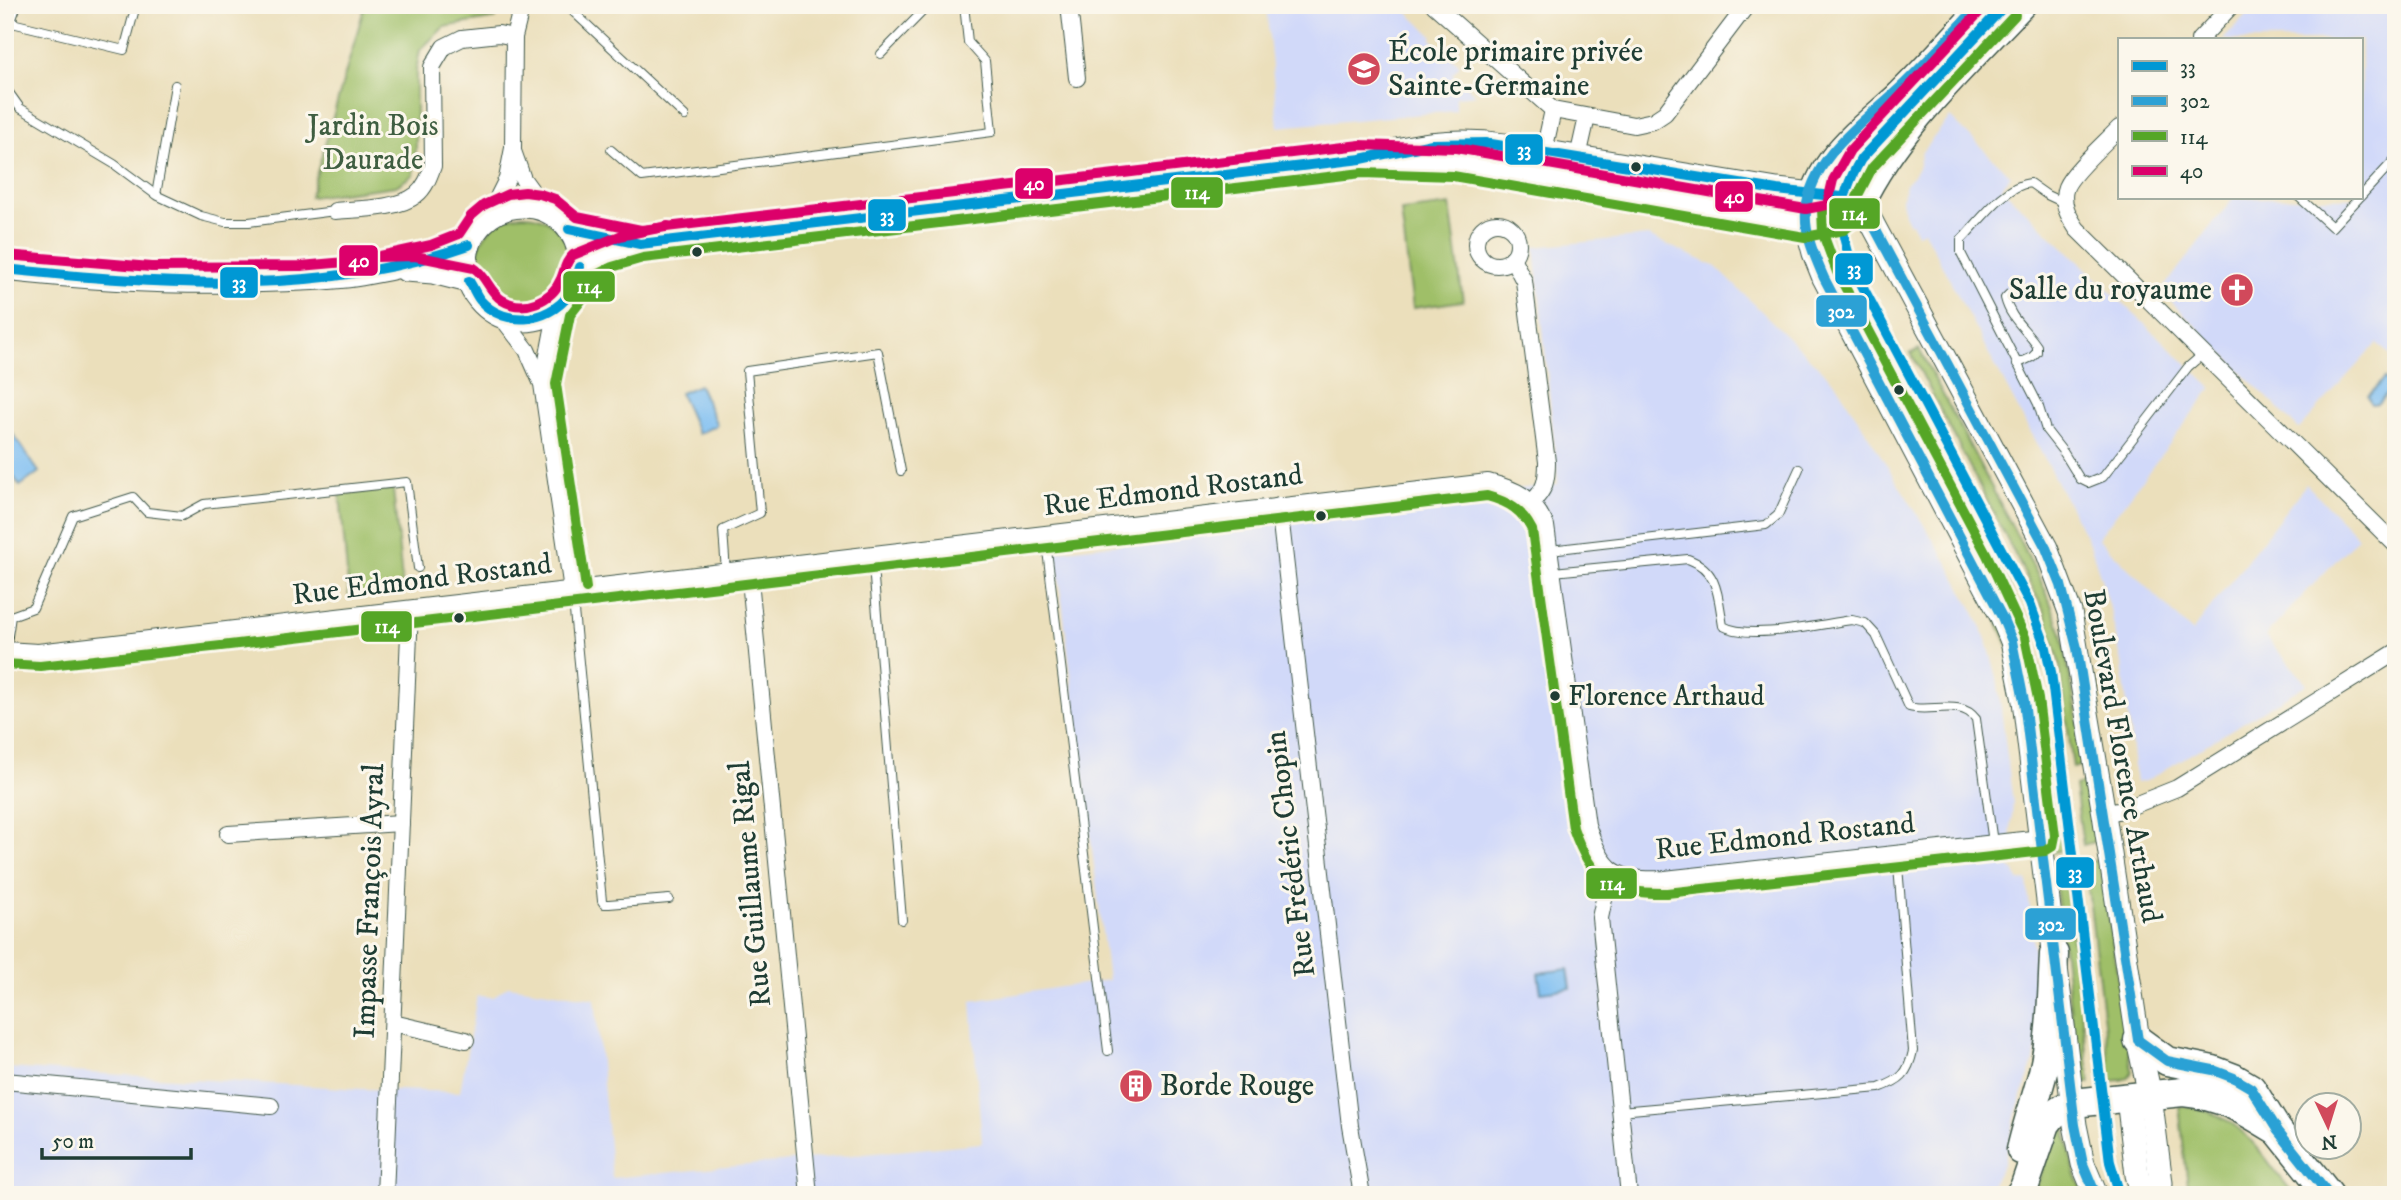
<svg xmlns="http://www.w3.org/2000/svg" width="2401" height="1200" viewBox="0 0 2401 1200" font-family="'IM FELL DW Pica',serif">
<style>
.built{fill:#d1d9f9}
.green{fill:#9fbf67;stroke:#5f7e4e;stroke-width:2}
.water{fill:#7dbef2;stroke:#4e7e93;stroke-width:2}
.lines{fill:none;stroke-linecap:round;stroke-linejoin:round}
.service-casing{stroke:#3e5548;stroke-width:10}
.minor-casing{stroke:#3e5548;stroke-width:18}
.tertiary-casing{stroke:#3e5548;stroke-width:22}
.secondary-casing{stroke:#3e5548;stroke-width:25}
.motorway-casing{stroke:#3e5548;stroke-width:31}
.service{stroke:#fff;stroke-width:8}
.minor{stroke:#fff;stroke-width:16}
.tertiary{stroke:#fff;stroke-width:19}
.secondary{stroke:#fff;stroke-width:23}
.motorway{stroke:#fff;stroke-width:28}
.bus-1-casing{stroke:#fbf7ec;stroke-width:16}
.bus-2-casing{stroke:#fbf7ec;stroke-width:16}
.bus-3-casing{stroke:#fbf7ec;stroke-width:16}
.bus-4-casing{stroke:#fbf7ec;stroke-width:16}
.bus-1{stroke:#0098d4;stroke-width:10}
.bus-2{stroke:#2ca1d5;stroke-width:10}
.bus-3{stroke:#55a626;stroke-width:10}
.bus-4{stroke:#dc006b;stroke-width:10}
.bus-dot{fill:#1f3d34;stroke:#fbf7ec;stroke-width:2.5}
.labels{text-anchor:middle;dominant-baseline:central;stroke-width:6;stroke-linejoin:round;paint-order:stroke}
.bus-label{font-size:28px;fill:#1f3d34;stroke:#fbf7ec;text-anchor:start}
.poi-label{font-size:30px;fill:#1f3d34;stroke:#fbf7ec;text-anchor:start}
.park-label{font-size:30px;fill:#3f5e41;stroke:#fbf7ec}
.street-label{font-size:30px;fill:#1f3d34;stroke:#fbf7ec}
.line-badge{stroke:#fbf7ec;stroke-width:2.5}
.badge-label{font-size:19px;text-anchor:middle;font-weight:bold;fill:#fff}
</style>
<rect width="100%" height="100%" fill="#fbf7ec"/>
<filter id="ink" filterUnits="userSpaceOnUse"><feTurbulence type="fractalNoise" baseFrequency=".0143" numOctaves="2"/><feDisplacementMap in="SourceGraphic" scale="14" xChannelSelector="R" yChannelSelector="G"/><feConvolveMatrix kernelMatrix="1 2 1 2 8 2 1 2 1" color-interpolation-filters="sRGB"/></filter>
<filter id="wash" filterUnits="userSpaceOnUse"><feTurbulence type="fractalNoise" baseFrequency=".00686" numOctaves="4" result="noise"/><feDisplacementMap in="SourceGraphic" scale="28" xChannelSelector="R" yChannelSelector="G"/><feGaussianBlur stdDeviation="1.57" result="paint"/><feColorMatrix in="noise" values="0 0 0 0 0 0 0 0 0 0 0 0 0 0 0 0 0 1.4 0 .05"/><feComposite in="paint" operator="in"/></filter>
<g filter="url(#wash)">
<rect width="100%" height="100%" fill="#ebdfbb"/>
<g class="built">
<path d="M1266 5H1399L1433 36 1431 39 1460 65 1452 74 1476 95 1456 97V111L1278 127Z"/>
<path d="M2256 5H2396V361L2377 343 2299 429 2161 291 2233 198H2361V40H2223Z"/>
<path d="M1950 117 2011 176 2001 188 2212 388 2098 538 2192 632 2306 484 2358 537 2265 636 2307 684 2146 781 2136 783 2122 663 2109 604 2091 547 1924 231 1917 234 1912 223 1909 224 1904 214 1902 199 1906 185 1918 168 1922 152Z"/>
<path d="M1648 236 1716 267 1836 384 1949 565 1981 626 1987 641 1997 678 2013 803 2008 866 2015 871 2018 881 2027 880 2041 1016 2034 1061 2016 1113 2004 1163 1985 1195H5V1068L361 1089 460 1092 477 996 493 997 508 986 595 999 612 1178 982 1143 971 1001 1108 980 1056 551 1219 533 1329 512 1558 484 1535 247Z"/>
</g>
<g class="green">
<path d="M365 5H500L496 18 444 27 420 50 416 71V147L413 175 396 186 310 197Z"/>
<path d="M1450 205 1463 301 1413 308 1401 211Z"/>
<circle cx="524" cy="262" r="47"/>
<path d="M1919 349 2045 589 2062 633 2086 764 2073 768 2059 660 2044 611 1911 353Z"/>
<path d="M1919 419 2007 581 2029 631 2040 671 2053 774 2043 777 2034 706 1912 423Z"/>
<path d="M393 489 403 591 349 596 340 494Z"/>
<path d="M2088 782 2097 841 2083 845 2075 786Z"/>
<path d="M2055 791 2062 850 2052 853 2045 794Z"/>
<path d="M2100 859 2132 1071C2129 1081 2119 1080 2111 1081L2085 863Z"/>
<path d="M2064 868 2090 1083 2079 1082 2054 871Z"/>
<path d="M2179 1106C2242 1110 2258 1153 2295 1195H2189Z"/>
<path d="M2064 1124 2075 1173 2085 1195H2033L2058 1128Z"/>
</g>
<g class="water">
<path d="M2385 379 2393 387 2377 404H2371L2368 396Z"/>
<path d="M699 385 717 425 698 434 680 393Z"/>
<path d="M12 433 39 472 20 486 5 464V438Z"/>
<path d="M1568 969 1571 988 1541 992 1538 973Z"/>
</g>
</g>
<g filter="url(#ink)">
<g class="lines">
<g class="service-casing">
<g id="service">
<path d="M566 5 685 116"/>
<path d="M12 23 124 50 136 5"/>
<path d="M5 38 17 5"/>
<path d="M881 54 929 5"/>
<path d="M5 87 20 108 114 164 156 195 201 216 225 222H249L335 211"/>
<path d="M611 150 642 177 992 132 985 61 968 42 964 5"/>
<path d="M156 195 175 85"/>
<path d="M2361 196 2396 158"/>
<path d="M1842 197 1847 183 1861 159 2005 5"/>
<path d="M2300 198 2332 227 2359 198"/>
<path d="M2064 203 2047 195 2030 183C2005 185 1979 222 1961 240V253L2038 404 2046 430 2064 453 2080 479 2088 483 2103 477 2188 367 2203 354"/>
<path d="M1840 220 1844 246 1856 274 2030 604 2046 648 2051 672 2110 1162 2120 1195"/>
<path d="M2009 294 2005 298C2010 319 2026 329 2037 346V352L2032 357 2017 364"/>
<path d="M1045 534 1108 1051"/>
<path d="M1550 550 1766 525 1778 515 1799 469"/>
<path d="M872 554 902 920"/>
<path d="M726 572 723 530 760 513 747 371 878 352 901 471"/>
<path d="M1553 572 1688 559C1719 570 1718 597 1723 626 1750 641 1820 624 1852 620L1865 623 1876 635 1909 707C1931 713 1961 698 1976 719L1993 843"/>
<path d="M572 590 602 901 604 904H609L669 899"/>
<path d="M5 614 11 616 33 608 73 516 133 497 147 512 182 516 204 504 407 482 418 568"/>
<path d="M6 650 11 616"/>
<path d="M1620 1111 1879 1088C1901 1080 1908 1074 1913 1051L1897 854"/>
</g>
</g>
<g class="minor-casing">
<g id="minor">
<path d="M1069 5 1077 78"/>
<path d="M1434 5 1553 110 1634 125 1653 121 1665 113 1747 5"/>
<path d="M2199 40 2232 5"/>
<path d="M2119 128C2107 141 2072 172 2066 187 2060 202 2069 217 2077 229L2396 545"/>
<path d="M513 151 523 179 546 211"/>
<path d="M1544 151 1553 110"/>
<path d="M1578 157 1587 117"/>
<path d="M335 211C357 209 399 209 416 195 425 188 429 177 433 166L432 67 444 47 462 38 499 34 514 37"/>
<path d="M487 219 507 179 513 148 514 37 522 5"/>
<circle cx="1497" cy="244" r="21"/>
<path d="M1512 258 1524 281 1547 462C1547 480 1545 490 1532 502"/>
<path d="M500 315 527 350 542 384 572 590"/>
<path d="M543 381 557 309"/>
<path d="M1279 506 1350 1126 1362 1195"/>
<path d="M749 569 809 1195"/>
<path d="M5 650 38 652C522 599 1005 538 1488 482 1518 490 1532 496 1546 526L1587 825C1604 873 1615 881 1665 879L2041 838"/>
<path d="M2104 814 2122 810 2177 788 2396 652"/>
<path d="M228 834 401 823"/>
<path d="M1615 872 1606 890 1600 918 1629 1195"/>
<path d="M393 1023 466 1040"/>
<path d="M5 1081 271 1106"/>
<path d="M385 1195 410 611"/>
</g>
</g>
<g class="tertiary-casing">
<g id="tertiary">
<path d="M1863 206C1901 128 1969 67 2027 5"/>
<path d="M1806 223C1807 164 1854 131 1894 95 1923 67 1951 35 1979 5"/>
</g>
</g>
<g class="secondary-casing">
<g id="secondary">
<path d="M1386 160 1454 162 1806 223 1840 217 1863 206"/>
<path d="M1863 206 2046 548 2070 612 2104 814 2138 1040 2150 1095 2161 1183 2160 1195"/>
<circle cx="523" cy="263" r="57"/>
<path d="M1806 223 1814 253 1824 278 2002 617 2012 641 2024 701 2075 1125 2083 1164 2096 1195"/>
<path d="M569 229 637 243"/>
<path d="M580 267 607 254 640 244 1361 159C1413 145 1451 137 1505 145L1777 190 1842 197 1863 206"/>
<path d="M5 269C95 279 185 284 276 280 304 279 333 279 361 274 398 268 434 258 469 245"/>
<path d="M406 270 433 272 469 281"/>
<path d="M2128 1098 2137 1175 2143 1195"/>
</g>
</g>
<g class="motorway-casing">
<g id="motorway">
<path d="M2138 1040 2167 1061 2213 1070 2234 1078 2251 1088 2278 1131 2329 1195"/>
<path d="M2021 1150C2027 1124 2036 1099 2043 1072 2052 1034 2052 993 2054 954"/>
<path d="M2019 1195 2024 1188 2046 1124 2053 1115 2063 1108 2073 1103 2183 1092C2223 1096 2244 1110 2278 1131"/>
</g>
</g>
<use href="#service" class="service"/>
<use href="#minor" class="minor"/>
<use href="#tertiary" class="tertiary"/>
<use href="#secondary" class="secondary"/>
<use href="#motorway" class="motorway"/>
<g class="bus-1-casing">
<g id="bus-1">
<path d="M2005 5 1861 159C1836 202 1837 229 1856 274L2030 604 2046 648 2051 672 2110 1162 2120 1195"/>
<path d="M569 229 640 244 1361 159 1432 144 1485 143 1777 190 1842 197"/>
<path d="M5 269C157 285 323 297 469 245"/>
<path d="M469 281C473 287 476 295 480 300 506 330 555 322 573 288 576 282 578 274 580 267"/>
</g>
</g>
<g class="bus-2-casing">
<g id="bus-2">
<path d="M1979 5C1955 31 1931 58 1905 83 1868 119 1811 155 1806 211 1804 234 1815 257 1824 278L2002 617 2012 641 2024 701 2075 1125 2083 1164 2096 1195"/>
<path d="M1863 206 2046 548 2061 585 2077 648 2138 1040"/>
<path d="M2138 1040 2167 1061 2213 1070 2234 1078 2251 1088 2278 1131 2329 1195"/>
</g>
</g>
<g class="bus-3-casing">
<g id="bus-3">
<path d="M586 588 556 384 570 315 587 293 592 277 612 267 643 258 1362 173 1453 176 1805 237 1844 230 1853 223 1857 197 1872 168 2015 15"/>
<path d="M5 664 40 666 221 646 1487 496C1509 502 1522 510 1532 530L1573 828C1592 881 1611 894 1667 893L2045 851 2053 846 2055 836 2038 699 2025 637 1987 555 1837 272 1823 234 1822 209 1840 211"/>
</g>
</g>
<g class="bus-4-casing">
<g id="bus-4">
<path d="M6 255 151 267 301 266 357 261 431 245 459 234 471 216 484 205 508 194 525 192 540 194 555 199 577 217 641 230 1360 145 1456 148 1806 209 1827 205 1833 180 1850 150 1986 5"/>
<path d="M377 257 415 256 474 268C486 275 489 292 502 300 523 313 552 301 561 279 565 270 565 262 573 255L620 236 668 226"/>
</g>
</g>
<use href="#bus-1" class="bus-1"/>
<use href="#bus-2" class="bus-2"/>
<use href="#bus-3" class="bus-3"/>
<use href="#bus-4" class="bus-4"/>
</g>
</g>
<defs>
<g id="school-disc" transform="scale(1.75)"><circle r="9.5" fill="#d1495b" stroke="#fbf7ec"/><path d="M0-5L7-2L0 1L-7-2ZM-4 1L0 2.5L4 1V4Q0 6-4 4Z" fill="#fff"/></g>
<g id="church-disc" transform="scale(1.75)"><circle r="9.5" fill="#d1495b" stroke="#fbf7ec"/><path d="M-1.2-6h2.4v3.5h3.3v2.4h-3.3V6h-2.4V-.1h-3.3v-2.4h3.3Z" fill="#fff"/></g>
<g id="building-disc" transform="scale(1.75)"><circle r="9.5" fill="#d1495b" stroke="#fbf7ec"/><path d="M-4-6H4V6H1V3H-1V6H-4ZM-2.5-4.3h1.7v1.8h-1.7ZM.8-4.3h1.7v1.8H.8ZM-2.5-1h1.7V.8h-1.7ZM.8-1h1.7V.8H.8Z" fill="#fff"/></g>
</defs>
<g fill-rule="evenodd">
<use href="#school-disc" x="1364" y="69"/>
<use href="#church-disc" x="2237" y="290"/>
<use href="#building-disc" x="1136" y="1086"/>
</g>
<g class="bus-dot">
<circle cx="1636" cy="167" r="6"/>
<circle cx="697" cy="252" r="6"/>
<circle cx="1899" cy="390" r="6"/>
<circle cx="1321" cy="516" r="6"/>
<circle cx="459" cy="618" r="6"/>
<circle cx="1555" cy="696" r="6"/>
</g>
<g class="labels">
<g class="bus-label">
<text x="1568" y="696">Florence Arthaud</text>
</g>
<g class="poi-label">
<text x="1388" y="52">École primaire privée<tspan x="1388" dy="34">Sainte-Germaine</tspan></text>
<text x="2212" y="290" text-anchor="end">Salle du royaume</text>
<text x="1160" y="1086">Borde Rouge</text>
</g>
<g class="park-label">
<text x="373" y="126">Jardin Bois<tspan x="373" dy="34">Daurade</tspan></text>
</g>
<g class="street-label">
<text transform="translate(1173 491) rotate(-7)">Rue Edmond Rostand</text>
<text transform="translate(422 580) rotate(-7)">Rue Edmond Rostand</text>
<text transform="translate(2122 756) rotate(80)">Boulevard Florence Arthaud</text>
<text transform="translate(1785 837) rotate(-6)">Rue Edmond Rostand</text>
<text transform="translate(1291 854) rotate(-97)">Rue Frédéric Chopin</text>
<text transform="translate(751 884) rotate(-95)">Rue Guillaume Rigal</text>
<text transform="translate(370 901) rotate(-88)">Impasse François Ayral</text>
</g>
</g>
<g class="line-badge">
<rect x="1504" y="133" width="40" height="33" rx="7" fill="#0098d4"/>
<rect x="1014" y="167" width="40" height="33" rx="7" fill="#dc006b"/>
<rect x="1170" y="176" width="54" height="33" rx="7" fill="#55a626"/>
<rect x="1714" y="180" width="40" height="33" rx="7" fill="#dc006b"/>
<rect x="1828" y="197" width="53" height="33" rx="7" fill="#55a626"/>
<rect x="867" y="198" width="40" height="34" rx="7" fill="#0098d4"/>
<rect x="338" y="244" width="41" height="33" rx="7" fill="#dc006b"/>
<rect x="1834" y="252" width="40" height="34" rx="7" fill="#0098d4"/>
<rect x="219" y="266" width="40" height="33" rx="7" fill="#0098d4"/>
<rect x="562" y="270" width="54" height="33" rx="7" fill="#55a626"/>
<rect x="1815" y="294" width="53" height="34" rx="7" fill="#2ca1d5"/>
<rect x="360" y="610" width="53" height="33" rx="7" fill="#55a626"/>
<rect x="2055" y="856" width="40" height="33" rx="7" fill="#0098d4"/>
<rect x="1585" y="867" width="53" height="33" rx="7" fill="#55a626"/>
<rect x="2024" y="907" width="53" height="34" rx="7" fill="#2ca1d5"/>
</g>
<g class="badge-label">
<text x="1524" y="156">33</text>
<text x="1034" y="190">40</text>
<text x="1197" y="199">114</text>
<text x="1734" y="203">40</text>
<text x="1854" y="220">114</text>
<text x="887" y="222">33</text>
<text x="359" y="267">40</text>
<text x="1854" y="275">33</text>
<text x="239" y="289">33</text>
<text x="589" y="293">114</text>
<text x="1841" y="318">302</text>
<text x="387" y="633">114</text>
<text x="2075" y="879">33</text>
<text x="1612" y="890">114</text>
<text x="2051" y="931">302</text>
</g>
<rect width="2401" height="1200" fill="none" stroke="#fbf7ec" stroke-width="28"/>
<rect x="2118" y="38" width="245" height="161" fill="#fbf7ec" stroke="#a3ada2" stroke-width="2"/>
<rect x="2132" y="61" width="35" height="10" fill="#0098d4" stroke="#a3ada2" stroke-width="2"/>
<text x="2180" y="74" font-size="21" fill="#1f3d34">33</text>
<rect x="2132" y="96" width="35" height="10" fill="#2ca1d5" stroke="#a3ada2" stroke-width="2"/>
<text x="2180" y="108" font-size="21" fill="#1f3d34">302</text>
<rect x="2132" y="131" width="35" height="10" fill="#55a626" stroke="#a3ada2" stroke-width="2"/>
<text x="2180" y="144" font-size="21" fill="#1f3d34">114</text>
<rect x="2132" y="166" width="35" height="10" fill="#dc006b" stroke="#a3ada2" stroke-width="2"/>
<text x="2180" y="178" font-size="21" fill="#1f3d34">40</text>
<g transform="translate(2328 1126) rotate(176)"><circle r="33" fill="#fbf7ec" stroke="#a3ada2" stroke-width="2"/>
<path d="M0-5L12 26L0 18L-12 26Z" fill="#d1495b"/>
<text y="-10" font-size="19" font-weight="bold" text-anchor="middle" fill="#1f3d34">N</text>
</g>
<path d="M42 1148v10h149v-10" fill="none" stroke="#1f3d34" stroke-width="3.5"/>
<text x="52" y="1148" font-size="21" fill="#1f3d34" stroke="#fbf7ec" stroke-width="5" paint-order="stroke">50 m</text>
</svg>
